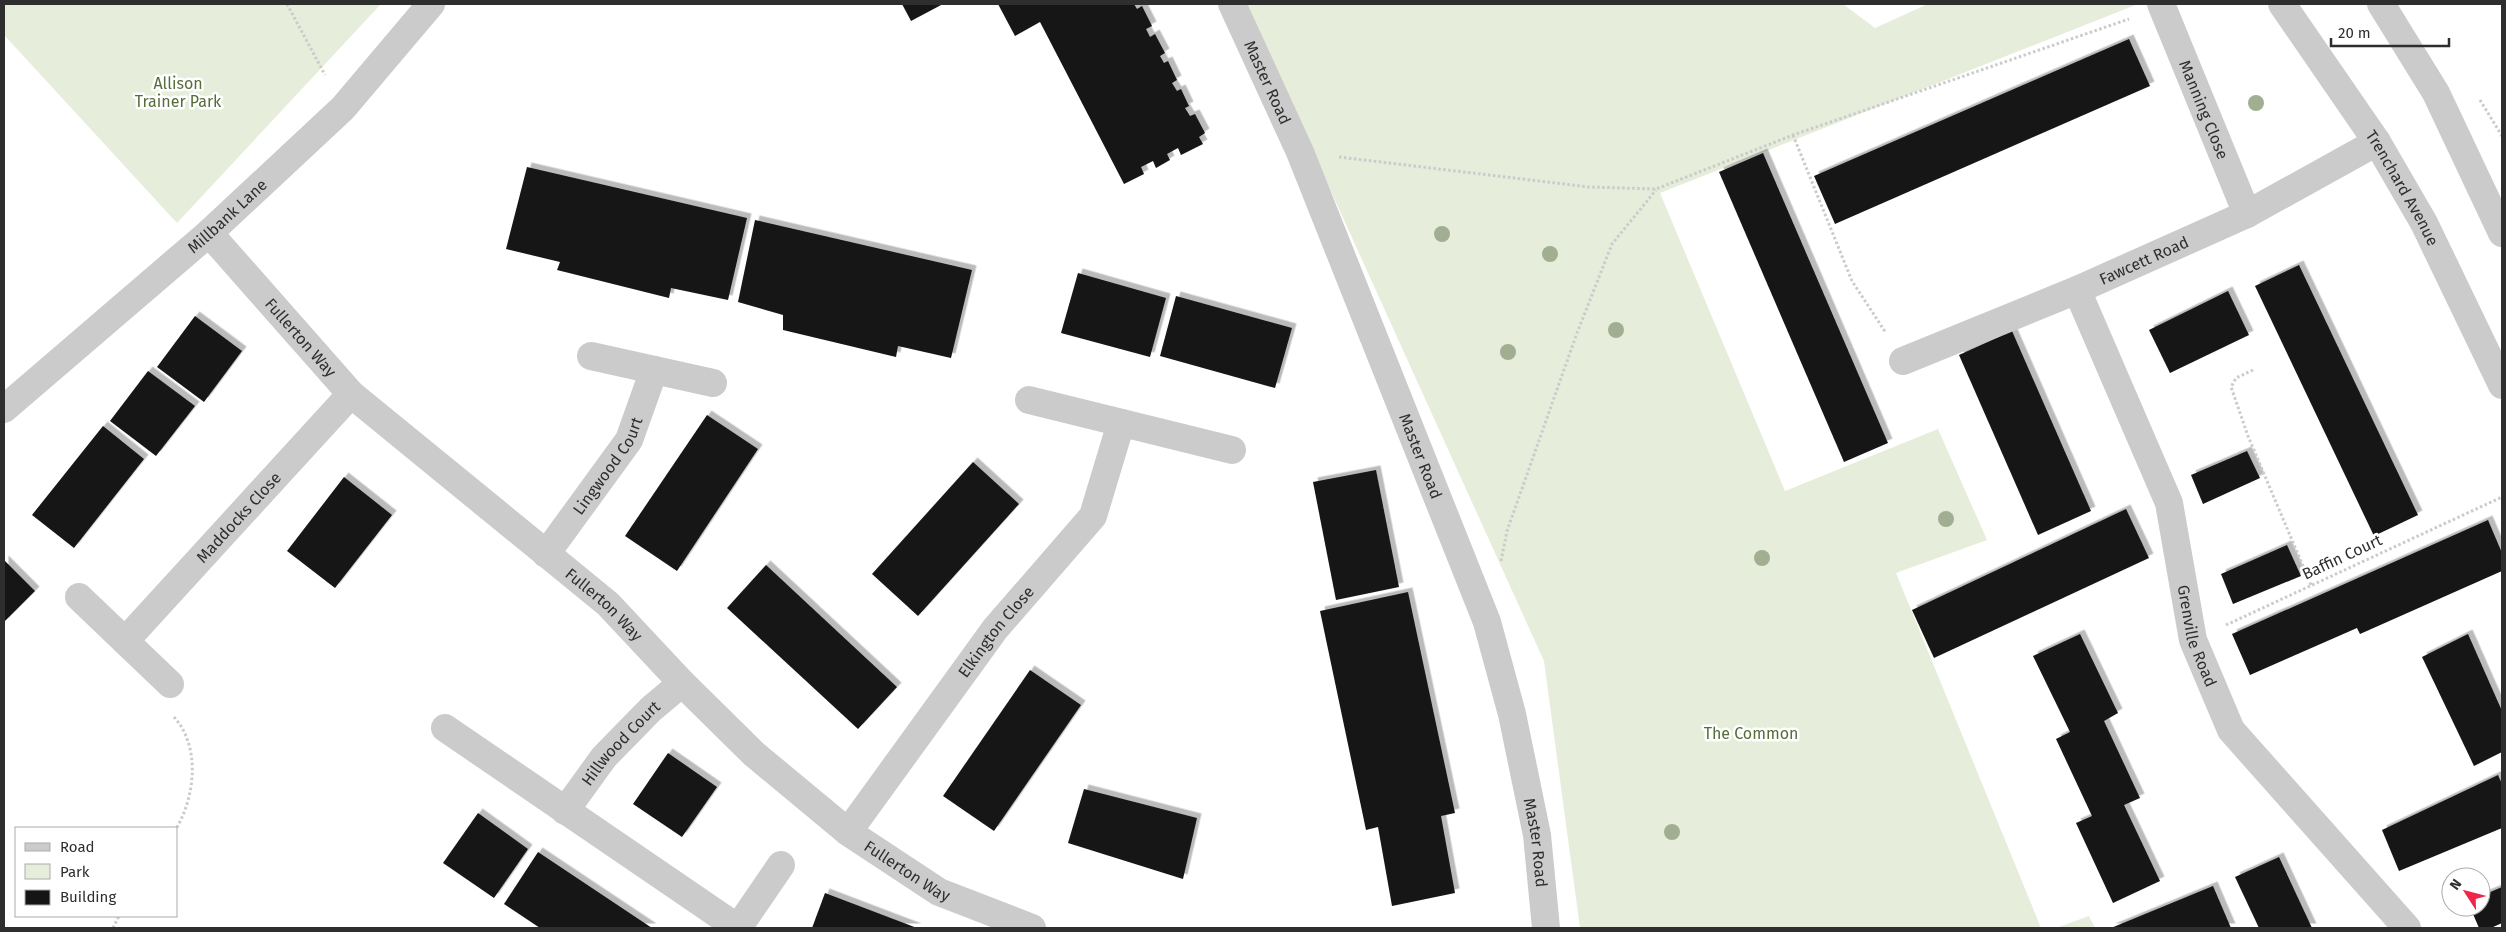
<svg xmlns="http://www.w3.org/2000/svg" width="2506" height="932" viewBox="0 0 2506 932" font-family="'Fira Sans',sans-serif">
	<defs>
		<filter id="shadow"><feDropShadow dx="4.5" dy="-4.5" stdDeviation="0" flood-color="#0004"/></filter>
	</defs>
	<rect width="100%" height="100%" fill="#fff"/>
	<g fill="#e6eddb">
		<polygon points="4,4 381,4 177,223 5,36"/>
		<polygon points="1246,4 1843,4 1875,28 1928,4 2138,4 1660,193 1785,491 1938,429 1987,540 1896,573 2041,928 1580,928 1544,661"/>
		<polygon points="2089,916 2095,928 2056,928"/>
	</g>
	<g fill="#151515" filter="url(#shadow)">
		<polygon points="902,4 943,4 911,21"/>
		<polygon points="998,4 1134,4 1137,9 1142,6 1152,26 1146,29 1150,37 1155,34 1165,53 1160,56 1164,63 1168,61 1177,80 1172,83 1177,91 1181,89 1189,106 1185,108 1190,116 1195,114 1205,133 1199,137 1203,144 1181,155 1178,148 1167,154 1170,160 1156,168 1153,161 1141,167 1144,174 1124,184 1040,22 1015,36"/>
		<polygon points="2129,39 2150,86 1835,224 1814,176"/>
		<polygon points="1763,153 1888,443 1844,462 1719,172"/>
		<polygon points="527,167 747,218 728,300 671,288 669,298 557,270 560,262 506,249"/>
		<polygon points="755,220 972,270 951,358 898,346 896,357 783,330 783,315 738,302"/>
		<polygon points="2299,265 2418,515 2374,536 2255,286"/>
		<polygon points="1078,273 1166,298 1150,357 1061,333"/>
		<polygon points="2228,291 2249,335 2170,373 2149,330"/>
		<polygon points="1176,296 1292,328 1275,388 1160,356"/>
		<polygon points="195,316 242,351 204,402 157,367"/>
		<polygon points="2012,331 2091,511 2038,535 1959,355"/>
		<polygon points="148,371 195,406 156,456 110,421"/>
		<polygon points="707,415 758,449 677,571 625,536"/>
		<polygon points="103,426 144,459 74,548 32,515"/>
		<polygon points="2247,451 2260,478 2203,504 2191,475"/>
		<polygon points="973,462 1019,504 918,616 872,574"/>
		<polygon points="1376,470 1399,587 1336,600 1313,482"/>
		<polygon points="344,477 392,515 335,588 287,551"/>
		<polygon points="2126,509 2149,558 1934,658 1912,610"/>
		<polygon points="2488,520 2502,553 2502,571 2360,634 2357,628 2250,675 2232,634"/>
		<polygon points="2287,545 2301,576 2233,604 2221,574"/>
		<polygon points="4,560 35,591 4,622"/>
		<polygon points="766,565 897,687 858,729 727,608"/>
		<polygon points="1408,592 1455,813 1441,816 1455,893 1392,906 1378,827 1366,830 1320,611"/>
		<polygon points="2080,634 2118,713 2104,721 2140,798 2124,805 2160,881 2113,903 2076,823 2092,816 2056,739 2070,732 2033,656"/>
		<polygon points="2468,634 2502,711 2502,752 2474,766 2422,657"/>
		<polygon points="1030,670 1081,705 994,831 943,796"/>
		<polygon points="668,753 717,787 682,837 633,804"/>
		<polygon points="2498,775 2502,784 2502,828 2399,871 2382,830"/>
		<polygon points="1084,789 1197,818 1183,879 1068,843"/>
		<polygon points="478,813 528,849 494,898 443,863"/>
		<polygon points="538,852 652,928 540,928 504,904"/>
		<polygon points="2279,857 2312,928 2259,928 2235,877"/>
		<polygon points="2213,886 2231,928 2111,928"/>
		<polygon points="2502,887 2502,923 2491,928 2479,928 2470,907 2481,907 2481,896"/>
		<polygon points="825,893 917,928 812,928"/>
	</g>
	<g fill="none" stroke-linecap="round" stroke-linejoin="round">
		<g stroke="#cbcbcb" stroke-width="3" stroke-dasharray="2.5 2.5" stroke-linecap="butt">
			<polyline points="287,4 325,75"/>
			<polyline points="2480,100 2502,136"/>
			<polyline points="1793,135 1852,281 1886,333"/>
			<polyline points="1339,157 1589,187 1656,189 1793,135 2129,19"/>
			<polyline points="2253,370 2236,378 2231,387 2248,436 2311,585"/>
			<polyline points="1501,561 1507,531 1577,333 1612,244 1656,190"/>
			<polyline points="2226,625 2502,497"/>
			<path d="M 174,717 C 201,747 195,797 176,829"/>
			<polyline points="113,928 119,916"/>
		</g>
		<g stroke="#cbcbcb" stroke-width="28">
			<path id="s1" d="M 1232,4 L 1300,152 L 1487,622 L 1512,714 L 1537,835 L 1546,928"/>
			<path id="s2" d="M 2161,4 L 2247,214"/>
			<path id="s3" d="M 2282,4 L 2377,142 L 2424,223 L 2502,385"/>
			<polyline points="2381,4 2436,93 2502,233"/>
			<path id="s4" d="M 209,233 L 351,394 L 608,604 L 682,683 L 754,754 L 848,832 L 939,892 L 1032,928"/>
			<path id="s5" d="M 2077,290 L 2169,503 L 2193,640 L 2231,730 L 2407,928"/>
			<polyline points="591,356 713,383"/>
			<path id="s6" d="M 1903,361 L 2077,290 L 2247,214 L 2377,142"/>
			<polyline points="1029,400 1232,450"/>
			<path id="s7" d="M 4,409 L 209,233 L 343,108 L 431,4"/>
			<path id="s8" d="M 546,554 L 629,440 L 654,370"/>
			<polyline points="79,597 170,684"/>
			<path id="s9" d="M 125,641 L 351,394"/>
			<polyline points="445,728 738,928"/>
			<path id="s10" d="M 565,811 L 604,757 L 651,709 L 682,683"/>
			<path id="s11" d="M 848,832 L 995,629 L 1093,516 L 1121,423"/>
			<polyline points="738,928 781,865"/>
		</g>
	</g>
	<g fill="#a2ae92">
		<circle cx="2256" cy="103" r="8"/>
		<circle cx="1442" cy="234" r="8"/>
		<circle cx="1550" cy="254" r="8"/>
		<circle cx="1616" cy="330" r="8"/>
		<circle cx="1508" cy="352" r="8"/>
		<circle cx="1946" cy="519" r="8"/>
		<circle cx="1762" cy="558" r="8"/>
		<circle cx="1672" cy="832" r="8"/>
	</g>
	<g text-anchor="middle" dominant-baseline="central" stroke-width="5" stroke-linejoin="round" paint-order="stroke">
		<g font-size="16" fill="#2e2e2e" stroke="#fff">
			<text stroke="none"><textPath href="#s1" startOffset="86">Master Road</textPath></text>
			<text stroke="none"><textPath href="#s2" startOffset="114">Manning Close</textPath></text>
			<text stroke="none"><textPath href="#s3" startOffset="220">Trenchard Avenue</textPath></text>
			<text stroke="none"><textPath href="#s7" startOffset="295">Millbank Lane</textPath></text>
			<text stroke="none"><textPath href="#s6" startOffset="261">Fawcett Road</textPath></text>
			<text stroke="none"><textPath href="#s4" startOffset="139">Fullerton Way</textPath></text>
			<text stroke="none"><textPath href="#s1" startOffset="490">Master Road</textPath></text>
			<text stroke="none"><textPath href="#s8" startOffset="108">Lingwood Court</textPath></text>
			<text stroke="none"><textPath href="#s9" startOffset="168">Maddocks Close</textPath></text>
			<text transform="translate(2342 557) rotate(-25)">Baffin Court</text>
			<text stroke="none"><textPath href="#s4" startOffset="544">Fullerton Way</textPath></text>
			<text stroke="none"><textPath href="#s11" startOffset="249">Elkington Close</textPath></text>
			<text stroke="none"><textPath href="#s5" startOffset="368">Grenville Road</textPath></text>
			<text stroke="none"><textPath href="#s10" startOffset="88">Hillwood Court</textPath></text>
			<text stroke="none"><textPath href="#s1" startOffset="895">Master Road</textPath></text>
			<text stroke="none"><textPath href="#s4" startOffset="949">Fullerton Way</textPath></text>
		</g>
		<g font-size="16" fill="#566c39" stroke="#fff">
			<text x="178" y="83">Allison<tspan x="178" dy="18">Trainer Park</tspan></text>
			<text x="1751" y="733">The Common</text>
		</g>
	</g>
	<rect width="2506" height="932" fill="none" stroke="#2e2e2e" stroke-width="10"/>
	<rect x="15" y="827" width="162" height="90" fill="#ffffff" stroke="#ababab"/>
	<rect x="25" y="843" width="25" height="8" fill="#cbcbcb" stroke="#ababab"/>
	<text x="60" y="852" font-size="15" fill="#2e2e2e">Road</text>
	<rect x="25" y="864" width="25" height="15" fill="#e6eddb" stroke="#ababab"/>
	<text x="60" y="877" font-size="15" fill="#2e2e2e">Park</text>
	<rect x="25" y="890" width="25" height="15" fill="#151515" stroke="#ababab"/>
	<text x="60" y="902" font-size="15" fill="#2e2e2e">Building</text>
	<g transform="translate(2466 892) rotate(306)"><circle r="24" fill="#ffffff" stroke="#ababab"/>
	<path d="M0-4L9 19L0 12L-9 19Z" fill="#ee274a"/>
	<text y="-8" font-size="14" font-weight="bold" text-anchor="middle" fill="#2e2e2e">N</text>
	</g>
	<path d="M2331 38v8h118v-8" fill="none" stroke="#2e2e2e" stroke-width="2.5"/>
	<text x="2338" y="38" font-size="15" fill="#2e2e2e" stroke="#ffffff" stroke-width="4" paint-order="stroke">20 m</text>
</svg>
